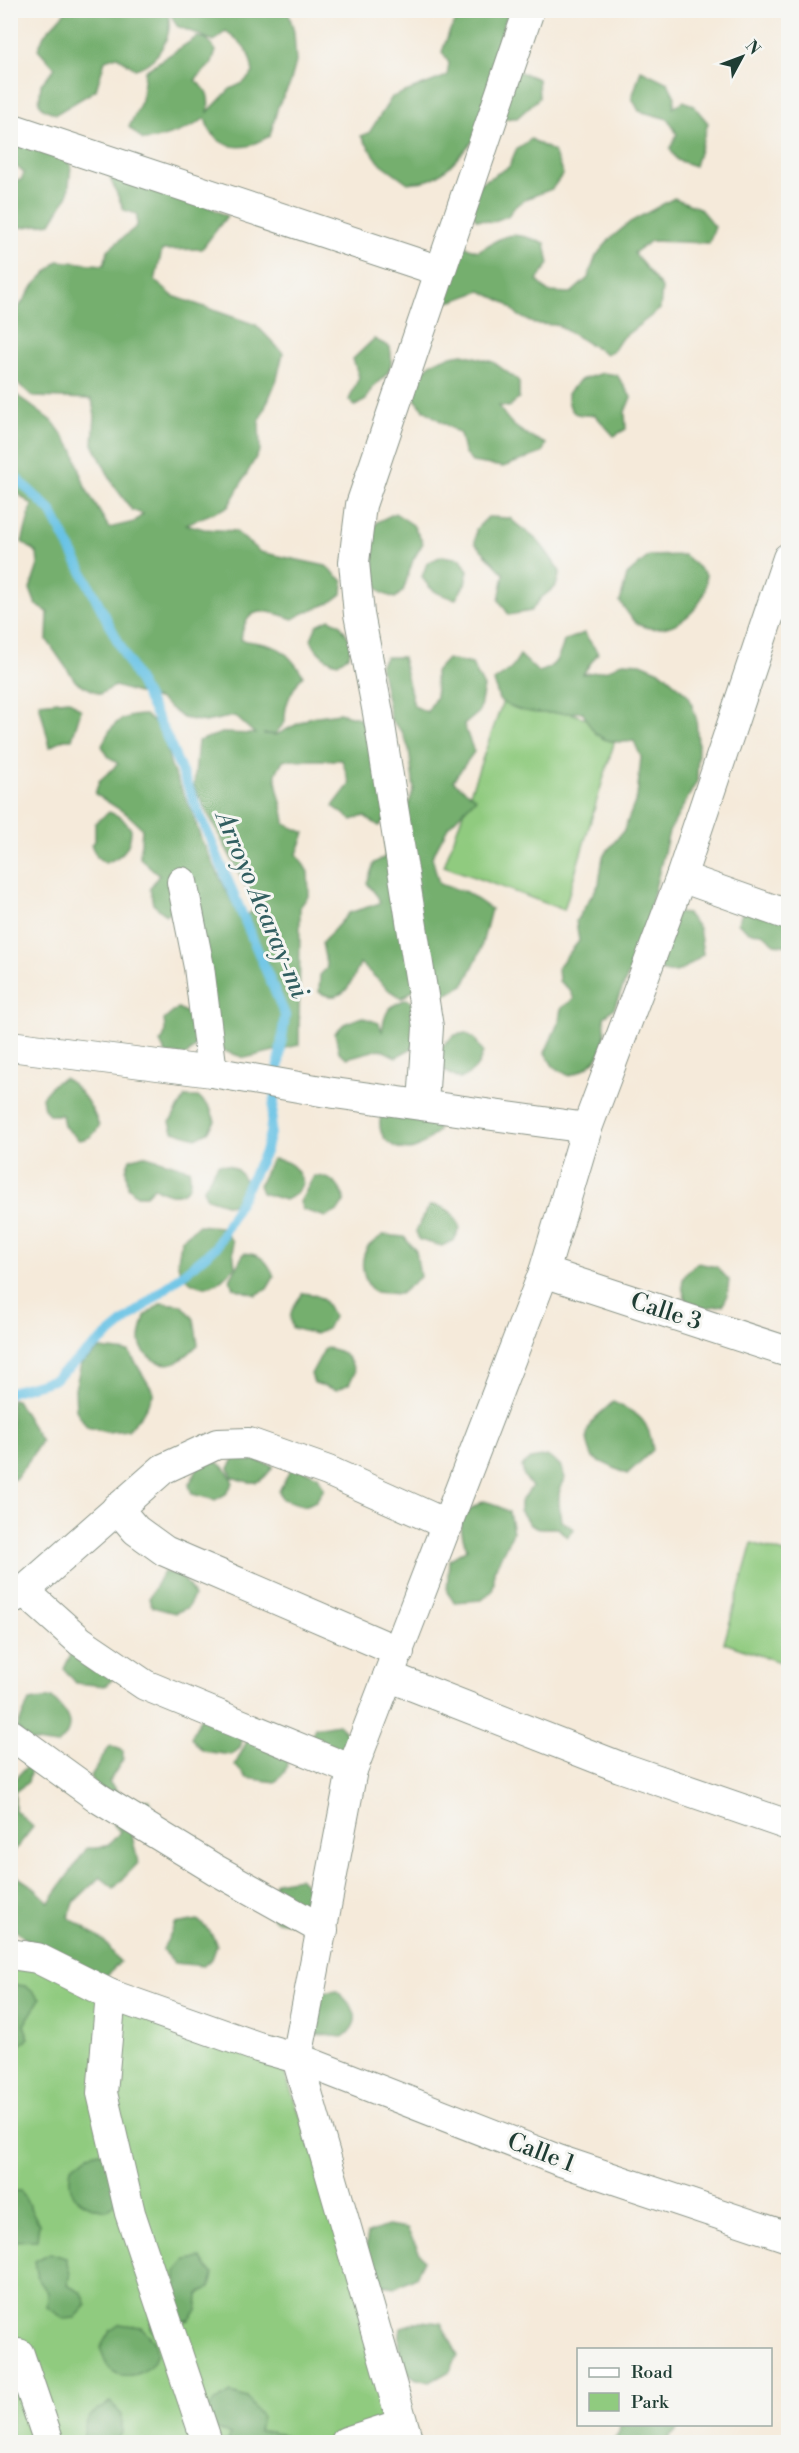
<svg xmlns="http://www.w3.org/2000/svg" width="799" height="2453" viewBox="0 0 799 2453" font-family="'Libre Bodoni',serif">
	<rect width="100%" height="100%" fill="#f6f6f2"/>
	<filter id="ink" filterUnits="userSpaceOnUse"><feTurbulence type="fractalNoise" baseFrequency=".0167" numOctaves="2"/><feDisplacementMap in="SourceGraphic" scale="12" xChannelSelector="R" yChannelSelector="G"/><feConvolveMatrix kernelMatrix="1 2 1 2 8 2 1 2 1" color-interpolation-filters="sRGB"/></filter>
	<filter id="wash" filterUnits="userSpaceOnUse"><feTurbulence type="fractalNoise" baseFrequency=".008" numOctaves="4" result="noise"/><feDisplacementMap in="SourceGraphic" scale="24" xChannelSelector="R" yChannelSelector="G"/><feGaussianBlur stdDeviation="1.35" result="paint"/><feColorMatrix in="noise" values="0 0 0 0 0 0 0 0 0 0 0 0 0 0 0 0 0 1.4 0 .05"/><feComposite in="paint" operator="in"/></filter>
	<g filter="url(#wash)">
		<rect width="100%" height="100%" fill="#f5eada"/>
		<g fill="#90cb7f" stroke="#58845a" stroke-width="1.5">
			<polygon points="507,690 618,730 564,910 444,866"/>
			<polygon points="752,1543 788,1554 788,1665 724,1643"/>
			<polygon points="11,1939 281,2063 420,2442 11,2442"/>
		</g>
		<g fill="#74af6e" stroke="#4a7651" stroke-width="1.5">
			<path d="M 67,10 L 167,11 C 175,33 159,63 135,69 L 117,56 L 105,60 L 96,90 L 56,114 L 44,109 L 39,103 L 41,84 L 55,68 L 38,49 L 44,35 Z"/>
			<path d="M 470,10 L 509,11 L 499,39 L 501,56 L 520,72 L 538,79 L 539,98 L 517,118 C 479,115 463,165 431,179 C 424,182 415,182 408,183 L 379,162 L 361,136 L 369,133 L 392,97 L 447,76 L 449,63 L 442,52 L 450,30 L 463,12 Z"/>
			<path d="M 169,11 L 288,11 L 294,32 L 296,62 L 290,84 L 278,106 L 270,136 C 263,139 255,144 248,146 C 225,150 210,138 205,118 C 192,129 160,140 143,140 L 129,127 L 142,100 L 145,71 L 197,37 L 207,39 L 216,51 L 212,63 L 195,80 C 208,90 210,96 208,112 L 230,89 L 243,83 L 253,73 C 250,50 244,44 226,31 L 214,41 L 177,26 Z"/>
			<polygon points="641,70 668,83 675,97 673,108 684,101 693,105 708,123 695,166 677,160 670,149 677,134 668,119 639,111 632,98"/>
			<polygon points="11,123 55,146 71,166 68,195 51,223 11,229 10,181 21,180 24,173 11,162"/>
			<polygon points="531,139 554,152 563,174 552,189 528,198 514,207 508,216 492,222 476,219 470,208 479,184 509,167 516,150"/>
			<path d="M 124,163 L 227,216 L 202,249 L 162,250 L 155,281 L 173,296 L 256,325 L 283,353 L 277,379 L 259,422 L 260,450 L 228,507 L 186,524 L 204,529 L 235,531 L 260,552 L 326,566 L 343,581 L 342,594 C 325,609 311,607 293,619 C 266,610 245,603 241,640 C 276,646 282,644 303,675 C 292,690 284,703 285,722 L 275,734 L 263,734 L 276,735 L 311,717 L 339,713 L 359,718 L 392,758 L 393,812 L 379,826 L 364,816 L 352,820 L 333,806 L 350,784 L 342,760 L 283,760 C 281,764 277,770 276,774 C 274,784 285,810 285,824 L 305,833 L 297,854 L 308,872 L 309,895 L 300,907 L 299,1045 L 245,1058 L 221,1050 L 180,919 L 171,911 L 166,915 L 153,904 L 150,888 L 159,875 L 140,858 L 142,828 L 127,814 L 95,794 L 99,781 L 118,764 L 108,756 L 102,746 C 111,723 121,715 145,715 L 163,730 L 171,767 L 192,812 L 201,839 L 241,920 L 260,905 L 245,884 L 194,787 L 198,741 L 222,733 L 255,734 L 235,716 L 205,722 L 183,718 L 160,700 L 115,686 L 100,694 L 76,682 L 47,640 L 48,612 L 36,605 L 30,589 L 38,565 L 37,553 L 22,542 L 32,505 L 11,488 L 10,390 L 54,423 L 74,451 L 85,487 L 109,528 L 134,522 L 143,514 L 132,510 L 113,484 L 93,444 L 95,416 L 92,399 L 34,397 L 11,378 L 11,319 L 34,285 L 58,261 L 104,265 L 108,250 L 137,226 L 137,214 L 124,210 L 110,178 Z"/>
			<path d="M 674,198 L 699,208 L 715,227 L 709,243 L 651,241 L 634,253 L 662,288 L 660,309 L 621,339 L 614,350 L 606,354 L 557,325 L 535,324 L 519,316 L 506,303 L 481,291 C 466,295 456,303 441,302 L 461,245 L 478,251 C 511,232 509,231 545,243 L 549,264 L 537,280 L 548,292 L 571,293 L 588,278 L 596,256 L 611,238 L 630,222 Z"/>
			<path d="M 374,339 L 390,347 C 397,383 375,373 366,400 L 355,406 L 349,400 L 359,377 L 353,359 Z"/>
			<path d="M 463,354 L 493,362 L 519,381 L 519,398 L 509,407 L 499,406 C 512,429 523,433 546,444 L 542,453 L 503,467 L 472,462 L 464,452 L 460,434 L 424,410 L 411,394 C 422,365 433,358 463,354 Z"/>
			<path d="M 603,373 L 617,375 L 631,397 L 625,412 L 626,429 L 614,436 L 595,415 C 575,416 568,415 568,393 L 580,380 Z"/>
			<path d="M 395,513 L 413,525 L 423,543 L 413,560 L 403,591 L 395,598 C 391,596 384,595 381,592 C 369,583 376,551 371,535 L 377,522 Z"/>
			<path d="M 488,517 L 510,518 C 518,527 528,532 537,540 C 546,550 553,561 560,572 L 556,586 L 541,598 L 531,611 L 509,615 L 499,600 L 504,574 L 475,543 L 476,529 Z"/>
			<path d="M 684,555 L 706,574 C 706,580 706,588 704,593 C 694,619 664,637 638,624 C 631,620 625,608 620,602 L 627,575 L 649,556 Z"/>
			<path d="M 442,556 L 461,559 L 468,571 L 465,584 L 456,599 C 440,595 431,592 422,577 L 427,563 Z"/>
			<path d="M 329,619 L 340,624 L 352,643 L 349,655 L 338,663 C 325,660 315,651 311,639 L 317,625 Z"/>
			<path d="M 584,633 L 598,653 L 583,674 L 608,670 L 623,662 L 641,663 L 662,672 L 689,696 L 696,718 L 698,744 L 697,781 L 669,832 L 651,904 L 650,924 L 667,912 L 687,914 L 699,928 L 703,954 C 673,980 669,976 636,956 L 614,1008 L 604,1017 C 608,1049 600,1064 569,1076 L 553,1066 L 545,1053 L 559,1021 L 561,1008 L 574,999 L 570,990 L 559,981 L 558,967 L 579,941 L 576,921 L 599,884 L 603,856 L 624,830 L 637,797 L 641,757 L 634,741 C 606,745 593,738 583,712 C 553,713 525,718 499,700 L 494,681 L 511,669 L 520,655 L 538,672 C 555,669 560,656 564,641 Z"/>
			<path d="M 386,657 L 402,657 L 414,706 L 427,712 L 436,697 L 435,672 L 447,659 L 472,664 L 484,687 L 479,712 L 464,725 L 474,752 L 453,781 L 476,798 L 448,827 L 432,857 L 439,884 L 466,892 L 491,909 L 480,952 L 464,985 L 442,997 L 419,986 L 402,998 L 390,991 L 360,963 C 353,982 343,1006 319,992 L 320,975 L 327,968 L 322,943 L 349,913 L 380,903 L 378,897 L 367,883 L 374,863 L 385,857 L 386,836 L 405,814 L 414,789 L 409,749 L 402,732 L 391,720 L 380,665 Z"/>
			<polygon points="69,700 81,710 72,739 64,739 50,747 39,703"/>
			<path d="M 109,812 L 121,817 L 131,829 C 131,847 123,857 105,863 L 97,857 L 91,845 L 95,841 L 95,823 Z"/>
			<polygon points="743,910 788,914 788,946 775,944 762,933 749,932 738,923"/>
			<path d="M 407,999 L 421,1009 L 421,1043 L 396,1057 L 380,1049 L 347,1058 L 339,1052 L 335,1033 L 344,1024 L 362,1017 L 379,1023 L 382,1031 C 385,1011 388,1006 407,999 Z"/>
			<path d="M 178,1008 L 189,1014 L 200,1025 L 194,1048 L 187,1055 L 166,1054 L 160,1042 C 167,1036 165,1028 164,1020 Z"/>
			<path d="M 466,1033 L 475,1039 L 483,1052 C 479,1067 473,1073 460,1079 C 441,1071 439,1068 441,1047 L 455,1035 Z"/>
			<path d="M 64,1078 C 81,1088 93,1108 99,1126 C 94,1135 90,1139 79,1140 L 64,1126 L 62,1115 L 50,1115 L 44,1109 L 42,1097 L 54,1083 Z"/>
			<polygon points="185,1097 198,1097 210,1108 215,1121 208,1132 196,1138 173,1131 170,1122"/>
			<path d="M 384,1102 L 434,1105 L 438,1131 C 432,1136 426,1142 420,1146 C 404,1156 381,1144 380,1126 C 379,1119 383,1109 384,1102 Z"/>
			<path d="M 143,1155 L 189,1169 C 196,1196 173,1200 154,1187 L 146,1195 L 137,1195 L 128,1187 L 126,1169 L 130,1159 Z"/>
			<path d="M 272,1159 C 290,1160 297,1167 303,1183 L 296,1194 L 285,1200 L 262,1193 L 259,1185 Z"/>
			<path d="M 218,1164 C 235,1164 242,1172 248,1188 L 241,1200 L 229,1205 L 207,1198 L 203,1190 Z"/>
			<path d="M 314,1176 C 331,1176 339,1184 345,1200 L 338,1211 L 326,1217 L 303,1210 L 300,1202 Z"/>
			<path d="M 430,1205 C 447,1206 455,1213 460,1229 L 454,1240 L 442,1246 L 419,1240 L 416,1231 Z"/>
			<path d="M 199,1225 L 220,1227 L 232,1241 L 235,1267 C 229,1272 223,1279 217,1283 C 201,1292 178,1280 178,1262 C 178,1255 181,1246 182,1239 Z"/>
			<path d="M 383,1235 L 404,1237 L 416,1251 L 420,1277 L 400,1294 L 374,1292 C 363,1281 358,1261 368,1247 C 371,1243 379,1238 383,1235 Z"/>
			<path d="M 244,1253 C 261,1254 268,1261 274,1277 L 267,1289 L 256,1295 L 233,1288 L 230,1279 Z"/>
			<path d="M 697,1263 L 717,1267 L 729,1280 L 727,1297 L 723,1305 L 703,1308 L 687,1303 C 679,1283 680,1277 697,1263 Z"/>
			<path d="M 303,1293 C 321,1294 327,1301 333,1317 L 327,1329 L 315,1334 L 292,1328 C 287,1313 294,1305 303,1293 Z"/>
			<path d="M 161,1303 L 182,1305 L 194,1319 L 198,1345 C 192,1350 187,1356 180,1360 C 165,1370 141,1358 140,1340 C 140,1333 143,1323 145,1316 Z"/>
			<path d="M 325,1348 C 342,1349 349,1356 355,1372 L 349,1384 L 337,1390 L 314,1383 L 311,1374 Z"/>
			<polygon points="100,1349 129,1352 154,1393 142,1414 128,1430 107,1432 87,1427 76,1410 75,1389 81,1364"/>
			<polygon points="11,1399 16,1400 41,1441 28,1462 15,1479 11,1479"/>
			<path d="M 613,1402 C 640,1415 649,1419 653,1450 L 627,1474 L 593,1458 C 579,1427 591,1422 613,1402 Z"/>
			<path d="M 237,1454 L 273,1466 C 261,1486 253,1485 232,1477 L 229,1468 Z"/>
			<path d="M 547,1456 L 560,1465 L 565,1478 C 556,1490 559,1506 561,1520 L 574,1529 L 567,1537 L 558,1528 L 540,1528 L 530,1525 L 520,1510 L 520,1502 L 532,1487 L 524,1476 L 522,1466 L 531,1459 Z"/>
			<path d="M 202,1459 C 220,1460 227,1467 233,1483 L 226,1494 L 215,1500 L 192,1494 L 189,1485 Z"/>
			<polygon points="293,1465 318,1476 324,1489 316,1501 305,1506 282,1499 279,1491"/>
			<path d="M 484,1501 L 494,1504 L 509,1512 L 513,1532 L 494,1571 L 494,1583 L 492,1591 L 482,1600 L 454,1602 L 447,1592 L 449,1560 L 467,1549 C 457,1524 458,1514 484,1501 Z"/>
			<path d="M 163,1572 C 181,1573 187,1580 194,1596 L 187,1608 L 175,1613 L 152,1607 L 149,1598 Z"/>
			<polygon points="76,1643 113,1679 105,1686 76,1683 64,1669"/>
			<path d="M 52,1698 C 68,1713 78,1728 57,1745 L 29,1741 L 17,1728 L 29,1701 Z"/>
			<polygon points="203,1712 244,1734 240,1748 231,1755 203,1751 191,1738"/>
			<polygon points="338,1724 350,1736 356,1750 303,1754 315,1728"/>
			<path d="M 248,1739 L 282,1746 C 289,1763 290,1770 275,1782 L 247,1778 L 235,1765 Z"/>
			<path d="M 110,1745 L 123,1751 L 123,1759 L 109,1782 C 122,1798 128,1801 149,1800 L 156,1814 L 131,1831 L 138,1863 L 114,1888 L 100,1877 L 75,1901 L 68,1917 L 105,1942 L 120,1962 L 106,1977 L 29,1942 L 11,1926 L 10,1863 L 12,1873 L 32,1886 L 49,1902 L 87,1848 C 104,1850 112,1844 121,1830 L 118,1830 L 104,1812 L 91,1776 Z"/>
			<polygon points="27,1766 31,1770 28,1782 15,1792 15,1810 33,1827 11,1855 11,1783"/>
			<polygon points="299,1878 311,1890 317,1904 304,1924 275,1921 264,1908 276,1882"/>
			<polygon points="198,1920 210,1932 217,1945 212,1959 203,1966 175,1963 163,1950 175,1924"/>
			<polygon points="10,1984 26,1986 40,1999 24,2025 29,2038 16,2049 11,2045"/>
			<path d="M 337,1991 C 354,2006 365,2020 343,2037 L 315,2034 L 315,1994 Z"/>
			<path d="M 99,2152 L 115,2157 L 120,2197 L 107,2210 C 80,2206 65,2197 71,2167 L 89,2155 Z"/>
			<polygon points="10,2191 21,2191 39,2224 37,2240 11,2241"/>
			<path d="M 387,2226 L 407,2229 L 424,2260 L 416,2277 L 396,2287 C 392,2286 385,2286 381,2284 C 364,2274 365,2248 368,2233 Z"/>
			<polygon points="50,2253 66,2258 70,2274 67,2285 82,2293 87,2305 75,2318 65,2319 47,2307 48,2293 38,2279 35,2261"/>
			<polygon points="201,2258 213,2274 210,2287 198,2295 197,2311 189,2320 179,2322 159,2337 151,2330 151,2317 178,2283 176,2272 186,2260"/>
			<path d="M 421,2321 L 441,2323 L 458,2355 L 450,2371 L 430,2382 C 426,2381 419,2380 415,2378 C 398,2369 398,2343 401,2327 Z"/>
			<path d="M 120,2324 L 141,2327 C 145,2331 151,2336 154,2341 C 166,2367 129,2386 110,2369 C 106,2365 103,2354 100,2348 L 110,2331 Z"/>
			<polygon points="231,2393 247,2398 262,2417 259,2431 271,2431 288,2437 290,2442 228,2442 230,2435 215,2428 206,2417 212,2404"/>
			<path d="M 110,2402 L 122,2415 L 122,2433 L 114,2442 L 76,2442 L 84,2437 C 82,2418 96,2411 110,2402 Z"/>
			<polygon points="620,2425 620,2424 682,2425 665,2442 612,2442 619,2432"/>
		</g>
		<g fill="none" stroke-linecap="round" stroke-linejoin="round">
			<polyline stroke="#67c2e5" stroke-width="10" points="10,472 51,511 166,735 285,1015 270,1133 265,1152 216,1247 53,1380 10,1392"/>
		</g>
	</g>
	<g filter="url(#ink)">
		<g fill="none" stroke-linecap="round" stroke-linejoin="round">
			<defs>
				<g id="minor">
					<polyline points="10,128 440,271"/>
					<polyline points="681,877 788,915"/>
					<polyline points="182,882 199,967 212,1072"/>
					<polyline points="10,1046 212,1072 327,1092 587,1128"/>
					<polyline points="423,1104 428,1027 378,713 359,614 354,562 361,505 529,10"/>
					<polyline points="544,1272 788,1352"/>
					<polyline points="117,1508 136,1530 165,1551 399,1652"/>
					<polyline points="24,1591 80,1641 145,1685 352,1770"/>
					<polyline points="10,1600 24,1591 163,1469 217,1444 249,1443 328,1471 448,1525"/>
					<polyline points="388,1676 620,1767 788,1825"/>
					<polyline points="10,1734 100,1799 216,1870 323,1930"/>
					<polyline points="10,1954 37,1958 111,1995 258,2047 297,2058 558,2160 788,2237"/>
					<polyline points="111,1995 102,2093 130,2213 207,2442"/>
					<polyline points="19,2354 49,2442"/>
					<polyline points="346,2442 402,2424"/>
					<polyline points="408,2442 297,2058 352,1770 544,1272 587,1128 681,877 788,558"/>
				</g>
			</defs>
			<use href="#minor" stroke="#8a9487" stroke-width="32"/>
			<use href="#minor" stroke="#fff" stroke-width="30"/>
		</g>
	</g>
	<g text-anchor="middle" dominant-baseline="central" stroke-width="6" stroke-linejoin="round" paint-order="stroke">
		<g font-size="24" fill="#1f3d34" stroke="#f6f6f2">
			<text transform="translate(666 1312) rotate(18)">Calle 3</text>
			<text transform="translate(541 2153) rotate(21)">Calle 1</text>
		</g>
		<g font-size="26" font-style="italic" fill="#315e60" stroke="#f6f6f2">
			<text transform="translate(262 905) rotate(67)">Arroyo Acaray-mi</text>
		</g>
	</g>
	<rect width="799" height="2453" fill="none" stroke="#f6f6f2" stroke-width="36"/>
	<rect x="577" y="2348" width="195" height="78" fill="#f6f6f2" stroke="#a0aca6" stroke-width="1.5"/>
	<rect x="589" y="2368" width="30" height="9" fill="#ffffff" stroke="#a0aca6" stroke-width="1.5"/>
	<text x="631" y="2378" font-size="18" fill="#1f3d34">Road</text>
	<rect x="589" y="2393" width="30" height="18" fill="#90cb7f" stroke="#a0aca6" stroke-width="1.5"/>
	<text x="631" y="2408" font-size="18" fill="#1f3d34">Park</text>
	<g transform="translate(742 57) rotate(49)" stroke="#f6f6f2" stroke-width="4.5" paint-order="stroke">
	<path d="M0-4.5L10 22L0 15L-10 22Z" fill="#1f3d34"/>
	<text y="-9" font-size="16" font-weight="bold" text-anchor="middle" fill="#1f3d34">N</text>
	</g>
</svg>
